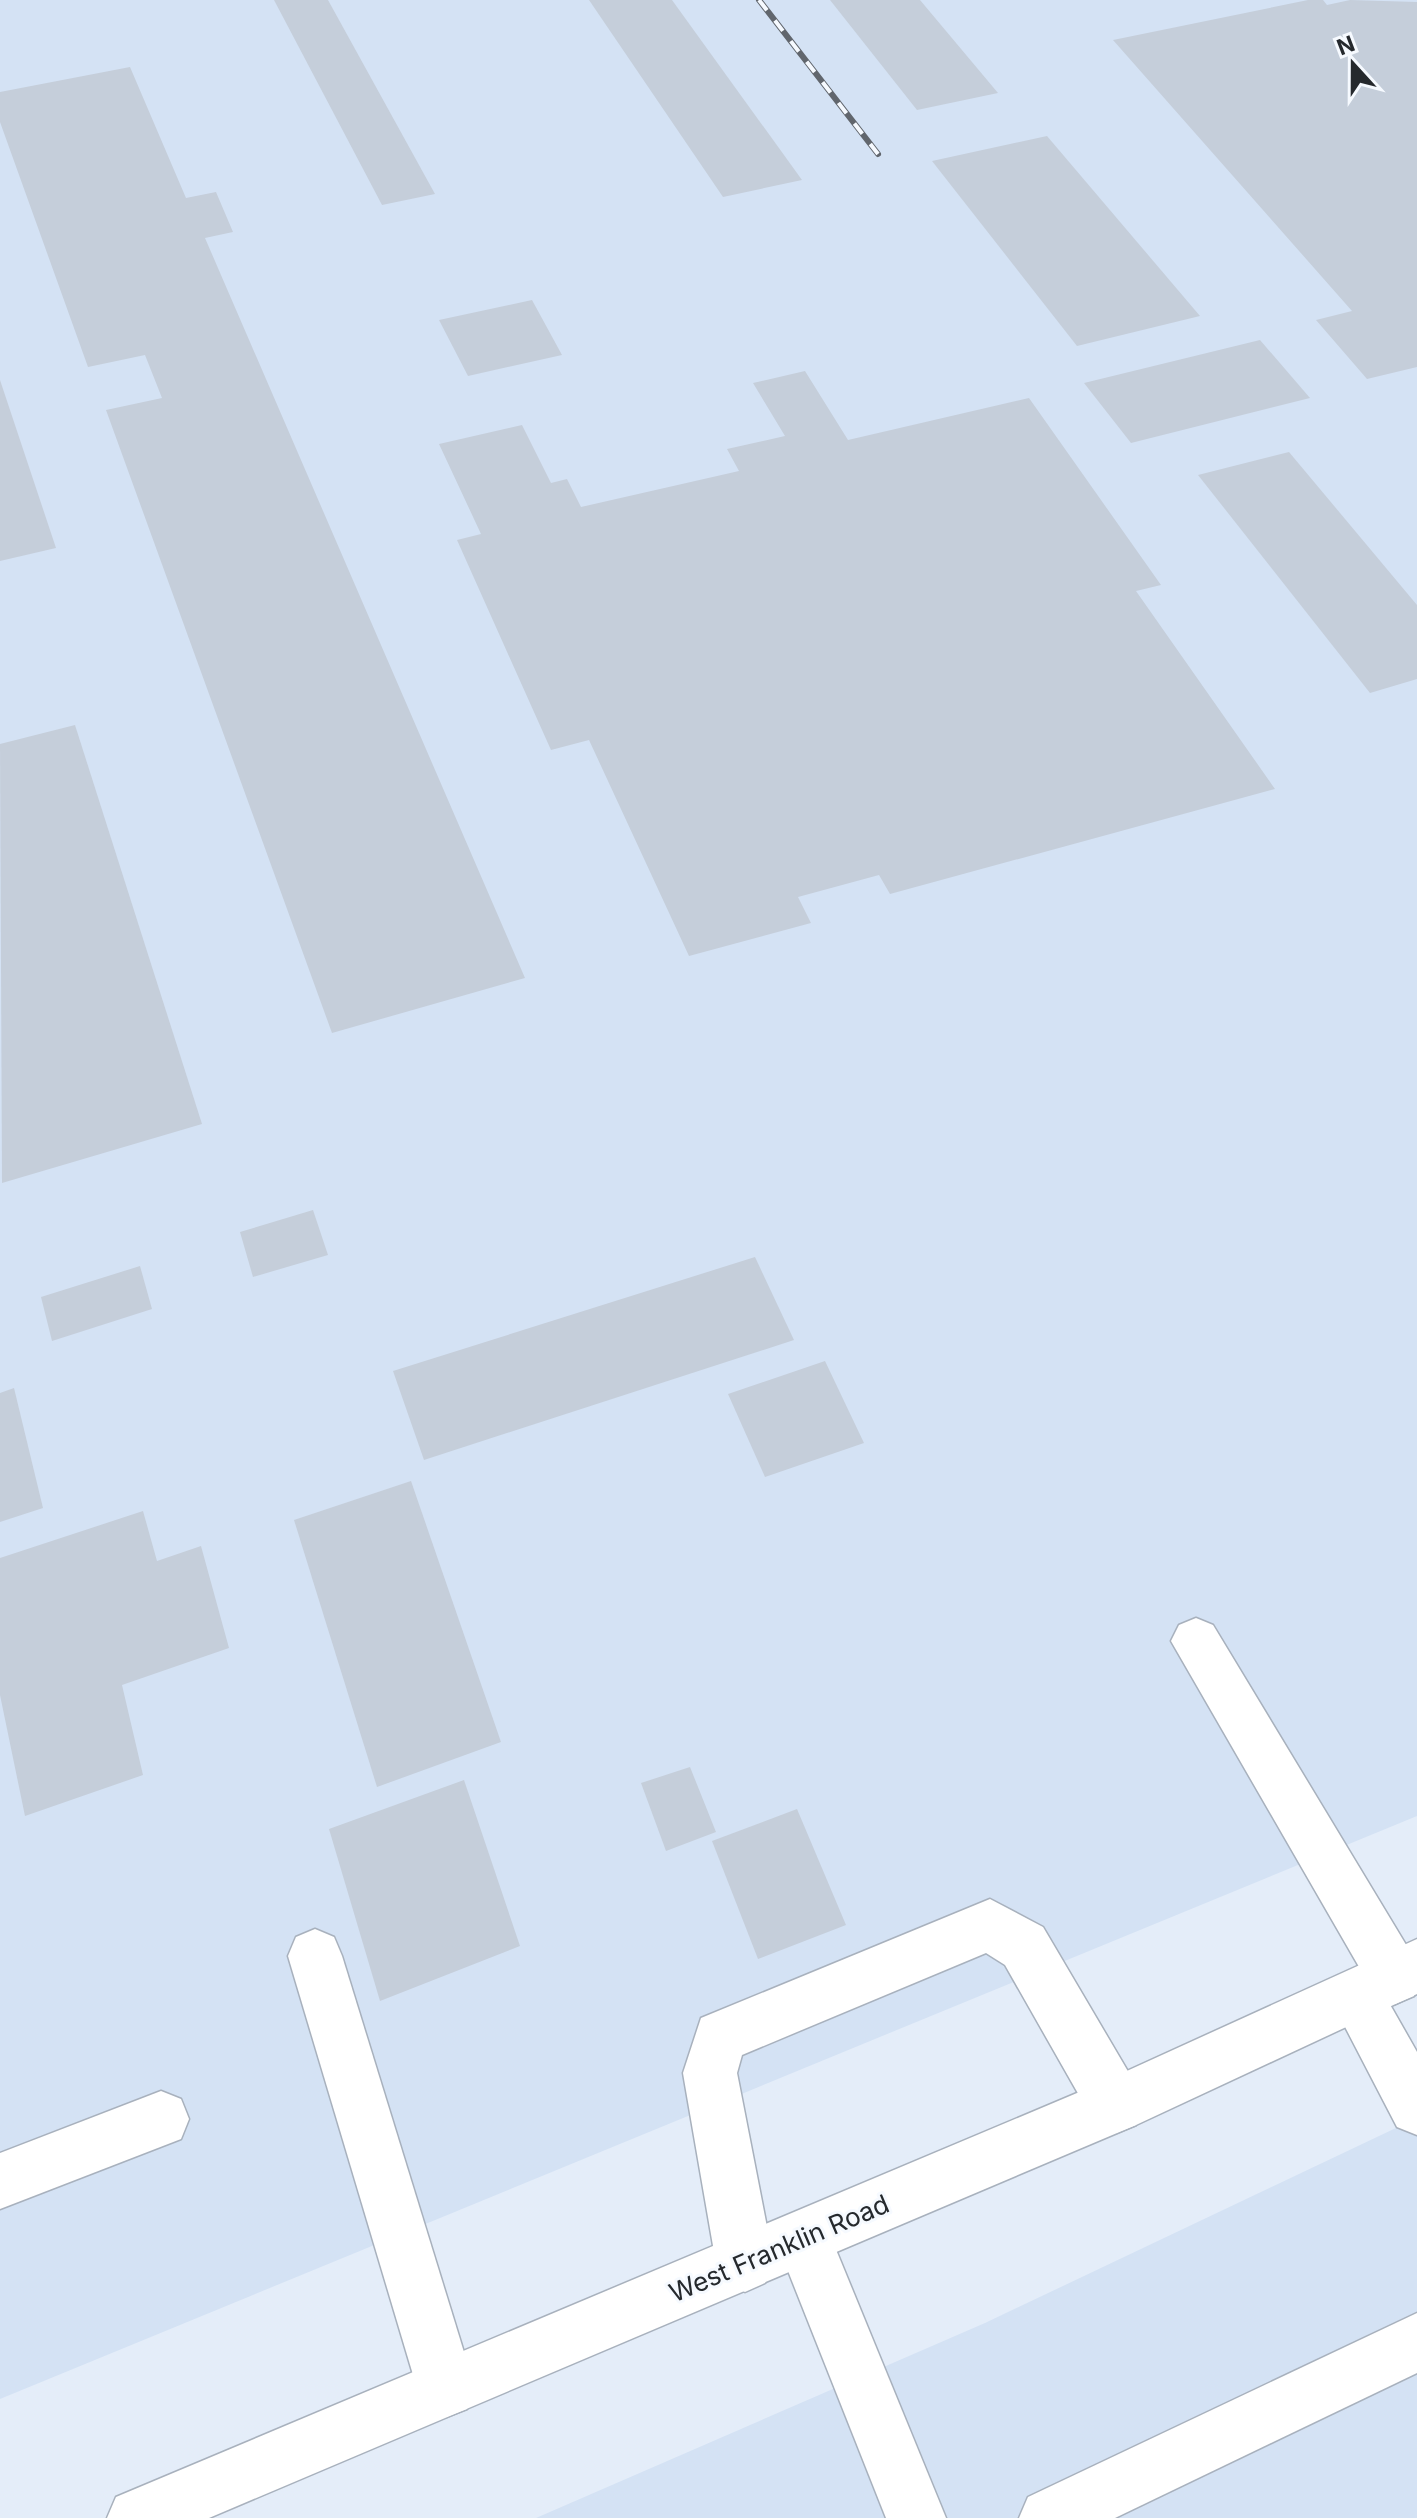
<svg xmlns="http://www.w3.org/2000/svg" width="1417" height="2518" viewBox="0 0 1417 2518" font-family="Inter,sans-serif">
	<rect width="100%" height="100%" fill="#e4edf9"/>
	<g fill="#d4e2f4">
		<polygon points="0,0 1417,0 1417,1816 0,2399"/>
		<polygon points="1417,2118 1417,2518 536,2518 985,2323"/>
	</g>
	<g fill="#c5ceda">
		<polygon points="274,0 328,0 435,194 382,205"/>
		<polygon points="589,0 672,0 802,180 723,197"/>
		<polygon points="830,0 920,0 998,93 917,110"/>
		<polygon points="1308,0 1323,0 1327,5 1350,0 1417,2 1417,367 1367,379 1316,320 1352,311 1113,40"/>
		<polygon points="130,67 186,198 216,192 233,232 205,238 525,978 332,1033 106,410 162,398 145,355 88,367 0,122 0,92"/>
		<polygon points="1047,136 1200,316 1077,346 932,161"/>
		<polygon points="532,300 562,355 468,376 439,320"/>
		<polygon points="1260,340 1310,398 1131,443 1084,383"/>
		<polygon points="805,371 848,440 1029,398 1161,585 1136,591 1275,789 890,894 879,875 798,897 811,923 689,956 589,740 551,750 457,540 481,534 439,444 522,425 551,483 567,479 581,507 739,471 727,449 785,436 753,383"/>
		<polygon points="0,380 56,548 0,561"/>
		<polygon points="1289,452 1417,605 1417,679 1370,693 1198,475"/>
		<polygon points="75,725 202,1124 2,1183 0,744"/>
		<polygon points="313,1210 328,1255 253,1277 240,1232"/>
		<polygon points="755,1257 794,1340 424,1460 393,1371"/>
		<polygon points="140,1266 152,1309 52,1341 41,1297"/>
		<polygon points="825,1361 864,1443 765,1477 728,1394"/>
		<polygon points="14,1388 43,1508 0,1522 0,1393"/>
		<polygon points="411,1481 501,1742 377,1787 294,1520"/>
		<polygon points="143,1511 157,1561 201,1546 229,1648 122,1685 143,1775 25,1816 0,1695 0,1558"/>
		<polygon points="690,1767 716,1832 666,1851 641,1783"/>
		<polygon points="464,1780 520,1946 380,2001 329,1829"/>
		<polygon points="797,1809 846,1925 758,1959 712,1841"/>
	</g>
	<g fill="none" stroke-linecap="round" stroke-linejoin="round">
		<defs>
			<g id="minor">
				<polygon points="1196,1618 1213,1625 1414,1958 1417,1966 1414,1996 1395,2004 1388,2001 1417,2052 1417,2135 1397,2127 1329,1996 1337,1977 1356,1969 1362,1972 1171,1641 1179,1625"/>
				<polygon points="990,1899 1043,1927 1136,2085 1144,2105 1136,2125 1116,2133 1096,2125 1005,1965 986,1953 742,2055 737,2073 774,2263 765,2283 745,2292 725,2283 716,2263 683,2073 701,2018"/>
				<polygon points="315,1929 334,1937 342,1956 475,2388 467,2409 446,2417 425,2409 417,2388 288,1956 296,1937"/>
				<polygon points="161,2091 181,2099 189,2119 181,2139 0,2209 0,2153"/>
				<polygon points="803,2210 823,2218 946,2518 886,2518 775,2238 783,2218"/>
				<polygon points="1417,2313 1417,2373 1115,2518 1019,2518 1028,2497"/>
			</g>
			<polygon id="major" points="1417,1939 1417,1994 1136,2125 209,2518 107,2518 116,2497 1096,2085"/>
		</defs>
		<use href="#minor" stroke="#a8b1bd" stroke-width="3"/>
		<use href="#major" stroke="#a8b1bd" stroke-width="3"/>
		<use href="#minor" fill="#fff" fill-rule="evenodd"/>
		<use href="#major" fill="#fff" fill-rule="evenodd"/>
		<defs>
			<polyline id="rail" points="759,0 878,154"/>
		</defs>
		<use href="#rail" stroke="#61666d" stroke-width="6"/>
		<use href="#rail" stroke="#f6faff" stroke-width="4" stroke-dasharray="13" stroke-linecap="butt"/>
	</g>
	<g text-anchor="middle" dominant-baseline="central" stroke-width="6" stroke-linejoin="round" paint-order="stroke">
		<g font-size="26" fill="#25292d" stroke="#f6faff">
			<text transform="translate(779 2248) rotate(-23)">West Franklin Road</text>
		</g>
	</g>
	<g transform="translate(1353 64) rotate(339)" stroke="#f6faff" stroke-width="6" paint-order="stroke">
	<path d="M0-6L14 30L0 20L-14 30Z" fill="#25292d"/>
	<text y="-12" font-size="22" font-weight="bold" text-anchor="middle" fill="#25292d">N</text>
	</g>
</svg>
